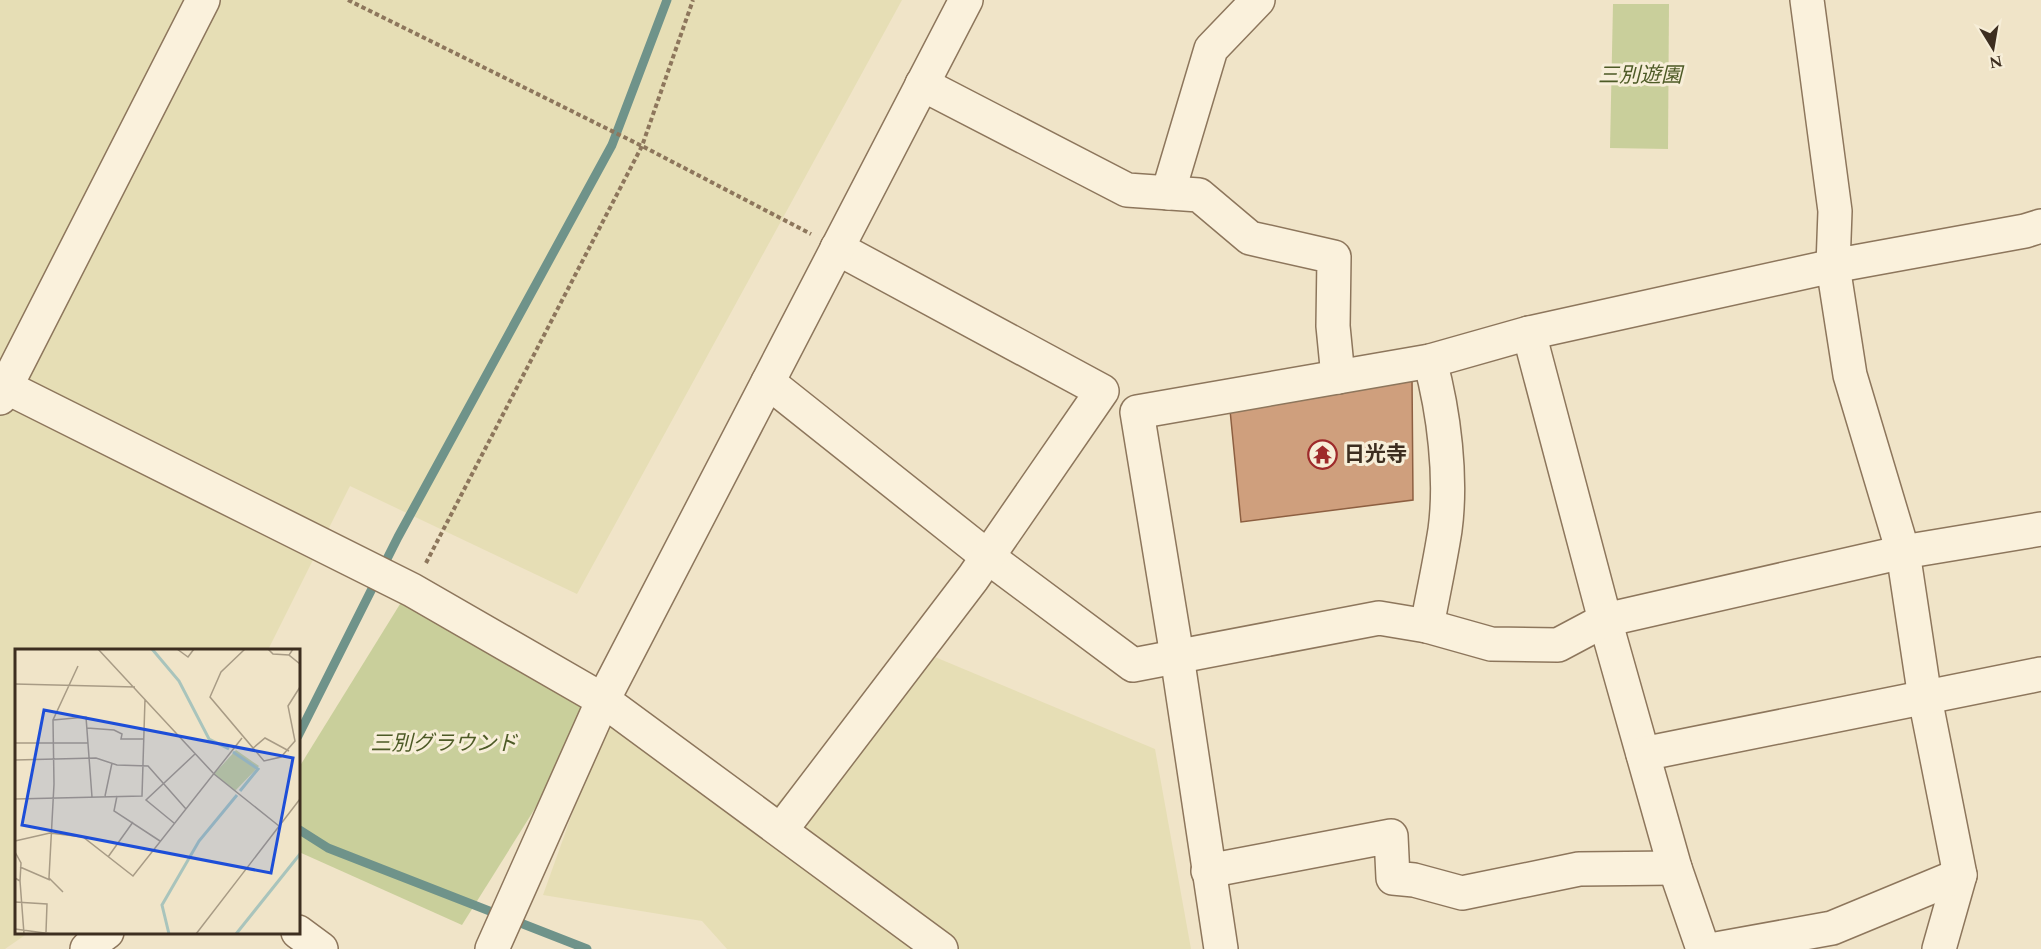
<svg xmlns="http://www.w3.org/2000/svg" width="2041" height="949" viewBox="0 0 2041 949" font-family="Spectral,'Noto Sans JP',serif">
	<rect width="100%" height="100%" fill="#f0e4c8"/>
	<g fill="#e6deb5">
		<polygon points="0,0 902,0 577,594 350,486 268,650 16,650 16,932 28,933 5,949 0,949"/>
		<polygon points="923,652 1155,749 1191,949 727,949 702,921 543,895 609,711 754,827"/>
	</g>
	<g fill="#c9cf9b">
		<polygon points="1613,4 1669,4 1668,149 1610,148"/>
		<polygon points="405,596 603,700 462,925 299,852 298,769"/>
	</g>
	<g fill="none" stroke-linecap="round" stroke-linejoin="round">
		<g stroke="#6f938a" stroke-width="9">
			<polyline points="298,736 398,537 612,145 667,0"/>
			<polyline points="298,829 328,848 587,949"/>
		</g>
	</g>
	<polygon fill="#cf9f7d" stroke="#8d5f41" stroke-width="1.5" points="1412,377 1413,500 1241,522 1230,410 1326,396"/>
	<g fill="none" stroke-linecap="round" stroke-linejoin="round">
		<defs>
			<g id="minor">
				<polyline points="1807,0 1835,211 1833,266 1850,375 1903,552 1925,698 1960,875 1939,949"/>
				<polyline points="922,84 1127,190 1199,195 1250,238 1334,257 1333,326 1338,377"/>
				<polyline points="1168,193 1211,49 1258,0"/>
				<polyline points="1529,333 1605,620 1675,868 1703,949"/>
				<polyline points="768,382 988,557 1133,665 1379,618 1427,626 1491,644 1558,645 1605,620 1903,552 2041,529"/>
				<polyline points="6,387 412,590 603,700 941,949"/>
				<polyline points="0,398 203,0"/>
				<path d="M 1427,626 C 1433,594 1440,562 1445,530 C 1452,478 1444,412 1430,361"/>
				<polyline points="1643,754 2041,674"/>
				<polyline points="781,830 973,578 1102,391 837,248"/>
				<polyline points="1208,871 1391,836 1393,878 1414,880 1462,893 1579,869 1675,868"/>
				<polyline points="298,932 321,949"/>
				<polyline points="87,949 95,941 107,932"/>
				<polyline points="492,949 603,700 966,0"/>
				<polyline points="1221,949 1177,656 1137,412 1430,361 1529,333 1833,266 2025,231 2041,226"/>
				<polyline points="1716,949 1832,928 1960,875"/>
			</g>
		</defs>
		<use href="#minor" stroke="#8d765c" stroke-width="36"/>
		<g stroke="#8d765c" stroke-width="4" stroke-dasharray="4.5 3" stroke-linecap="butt">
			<polyline points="348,0 642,146 811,234"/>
			<polyline points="426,563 642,146 693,0"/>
		</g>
		<use href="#minor" stroke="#faf1dc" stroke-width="33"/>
	</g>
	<defs>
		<symbol id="temple-ring" viewBox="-11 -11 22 22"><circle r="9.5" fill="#f7eed8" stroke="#9e2a2b" stroke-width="1.5"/><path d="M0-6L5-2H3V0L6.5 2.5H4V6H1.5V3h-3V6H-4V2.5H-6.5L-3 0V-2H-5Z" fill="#9e2a2b"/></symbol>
	</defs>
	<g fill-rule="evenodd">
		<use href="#temple-ring" x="1306" y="438" width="33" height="33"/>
	</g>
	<g text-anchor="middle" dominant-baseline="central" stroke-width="6" stroke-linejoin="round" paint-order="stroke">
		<g font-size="21" font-style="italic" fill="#4d5a26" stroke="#f7eed8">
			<text x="1640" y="76">三別遊園</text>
			<text x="444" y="744">三別グラウンド</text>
		</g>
		<g font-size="21" font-weight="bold" fill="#3d2e20" stroke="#f7eed8" text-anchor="start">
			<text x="1344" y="455">日光寺</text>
		</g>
	</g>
	<g transform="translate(15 649)">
		<rect width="285" height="285" fill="#f0e4c8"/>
		<path d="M 221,101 L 244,117 L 220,142 L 199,125 Z" fill="#c9cf9b"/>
		<path fill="none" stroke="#a9c4bc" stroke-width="3" d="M 137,0 L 164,32 L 194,90 L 214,100M 218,103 L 243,120 L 225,142M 154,285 L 147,256 L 184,192 L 222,146M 221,285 L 285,205"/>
		<path fill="none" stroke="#a89b85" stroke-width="1.5" d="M 83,0 L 199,125 L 264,177M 162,0 L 173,8 L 179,0M 230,0 L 206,23 L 195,48 L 249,112 L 266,108 L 280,92 L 273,57 L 285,38M 253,0 L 258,5 L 274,6M 278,0 L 274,6 L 285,15M 0,35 L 120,38M 38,71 L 71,68 L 77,148M 72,79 L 99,81 L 107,85 L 106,90 L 129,90M 0,94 L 73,94M 237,100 L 250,89 L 274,102M 0,111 L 81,109 L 102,116 L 133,117 L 171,160M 90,147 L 97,114M 102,147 L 99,162 L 145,192M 0,150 L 127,147 L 130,50M 159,174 L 131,151 L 180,105M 0,192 L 35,184 L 68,188 L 118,227 L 227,89M 0,203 L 6,214 L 5,232M 93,208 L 118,173M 5,218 L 35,231M 0,229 L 5,232 L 9,285M 48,243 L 34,229 L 39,135 L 38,71 L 63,17M 0,253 L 32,255 L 31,283M 0,280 L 37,285M 181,285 L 285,150"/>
		<path fill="#1d4ed8" fill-opacity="0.15" stroke="#1d4ed8" stroke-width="3" d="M 29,61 L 278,109 L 256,224 L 7,176 Z"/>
		<rect width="285" height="285" fill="none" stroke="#3d2e20" stroke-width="3"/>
	</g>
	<g transform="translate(1993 48) rotate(169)" stroke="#f7eed8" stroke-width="4.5" paint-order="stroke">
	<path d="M0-4.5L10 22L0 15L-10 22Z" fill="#3d2e20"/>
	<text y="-9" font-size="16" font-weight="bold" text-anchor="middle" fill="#3d2e20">N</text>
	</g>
</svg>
